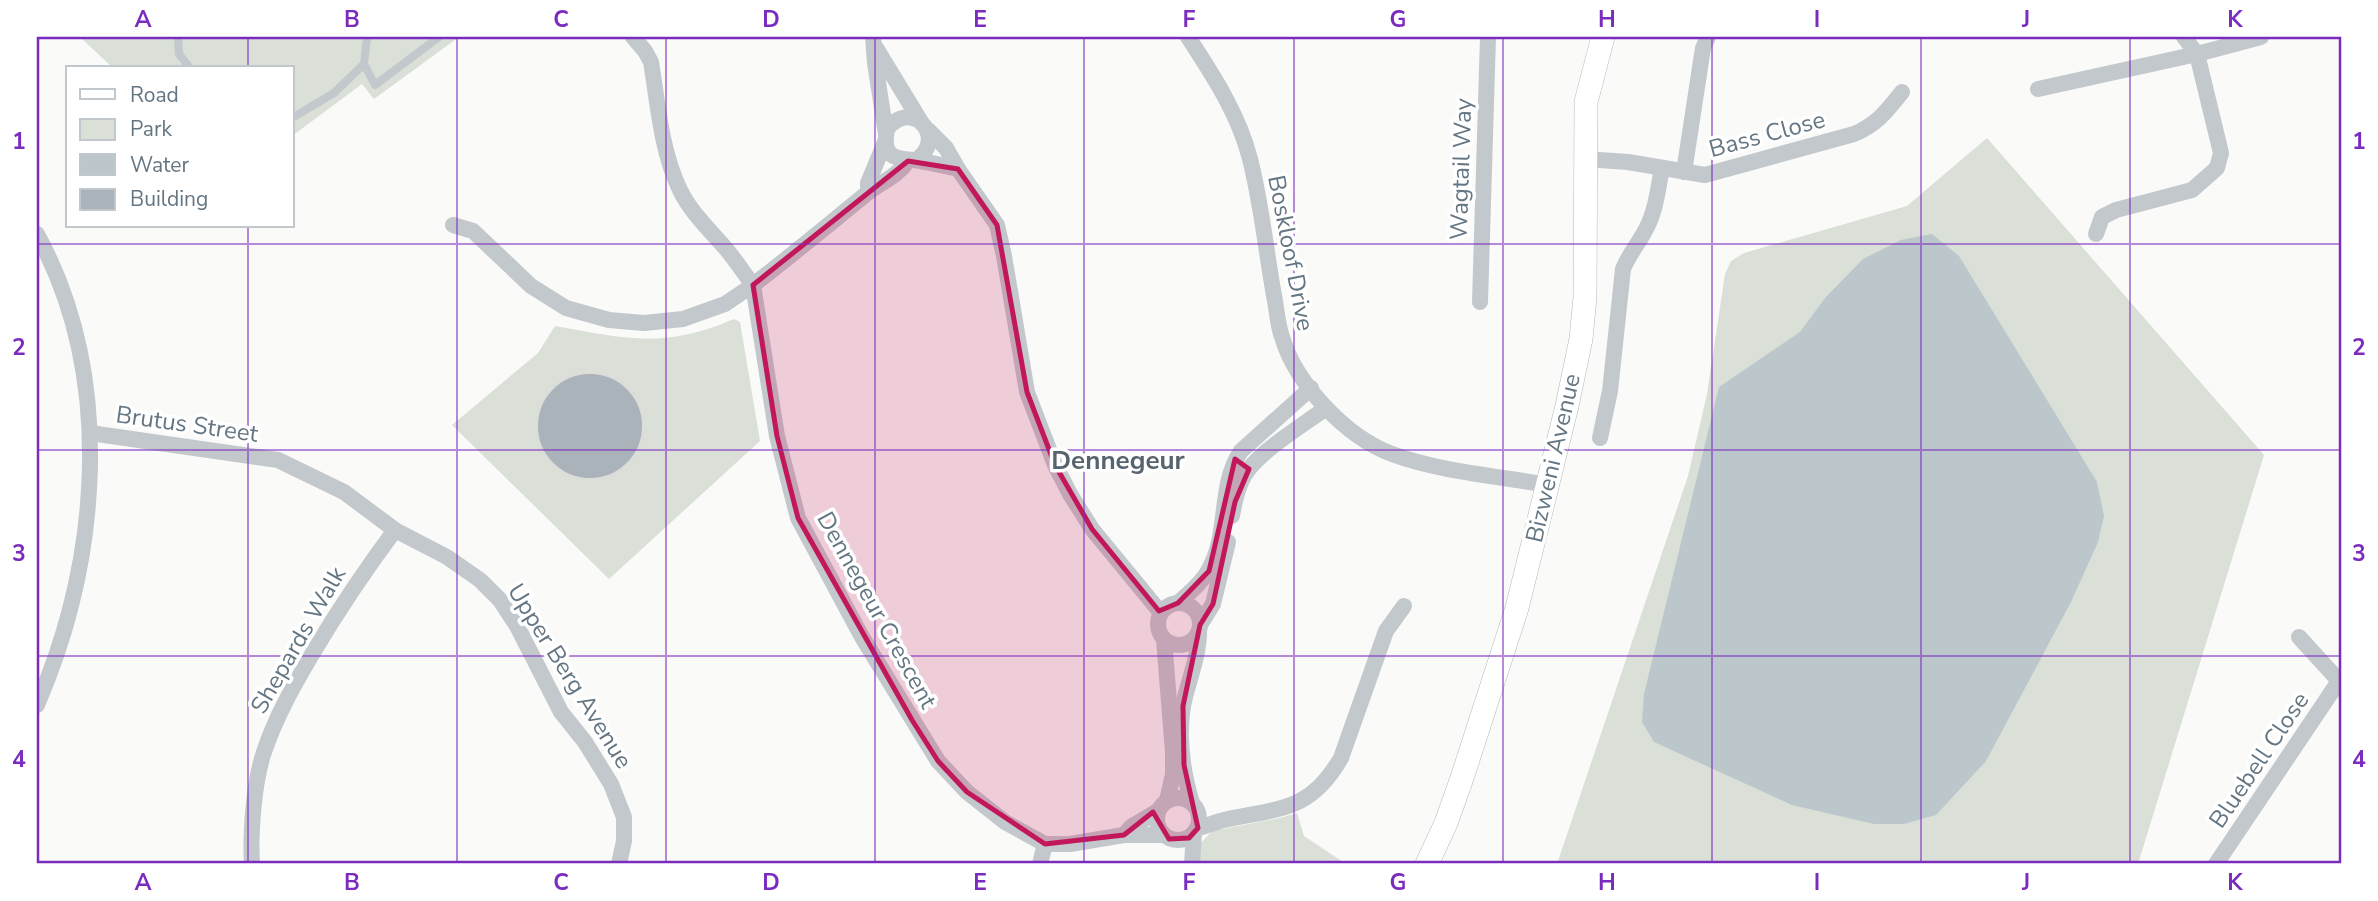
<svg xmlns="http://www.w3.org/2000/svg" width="2378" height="901" viewBox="0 0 2378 901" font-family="'Nunito Sans',sans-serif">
	<rect width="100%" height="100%" fill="#fafaf8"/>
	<g fill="#dadfd7">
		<polygon points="80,37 459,37 374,99 362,84 292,136 292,68 113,68"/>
		<polygon points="1987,138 2264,455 2138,864 1557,864 1688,476 1707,394 1725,274 1731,261 1744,253 1907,206"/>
		<path d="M 734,319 L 740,322 L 760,441 L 609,579 L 452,425 L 538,353 L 555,326 C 627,339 664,349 734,319 Z"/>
		<polygon points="1297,813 1304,836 1346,864 1197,864 1201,843 1212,831 1280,818"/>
	</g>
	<polygon fill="#bbc7cb" points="1932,234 1959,256 2097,482 2104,516 2098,542 2071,602 1986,761 1936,815 1904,824 1874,824 1792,805 1654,742 1642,722 1644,694 1719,387 1800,332 1825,298 1863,259 1901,240"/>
	<circle fill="#aab3b9" stroke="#dcdcda" stroke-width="2" cx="590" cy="426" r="53"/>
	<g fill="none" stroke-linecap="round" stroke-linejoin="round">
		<defs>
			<polyline id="secondary" points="1427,864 1446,823 1462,778 1517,608 1567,406 1581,339 1585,297 1586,102 1603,37"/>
		</defs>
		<use href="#secondary" stroke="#b3babf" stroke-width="24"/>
		<g stroke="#c3c8cc" stroke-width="8">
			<polyline points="178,37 179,54 190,68"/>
			<polyline points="364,64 375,85 439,37"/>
			<polyline points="292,118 334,93 364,64 367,37"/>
		</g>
		<g stroke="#c3c8cc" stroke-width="16">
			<polyline points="873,37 875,63 886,134"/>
			<path d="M 1188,37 C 1213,75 1239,115 1250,159 C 1262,206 1266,253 1275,301 C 1277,313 1278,326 1282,337 C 1296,384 1346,437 1392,454 C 1441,472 1497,476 1548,485"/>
			<polyline points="876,48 921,122"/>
			<polyline points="2038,89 2197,54 2261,37"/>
			<polyline points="928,130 946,148 958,169 997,225 1004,256 1027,392 1055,465 1070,494 1092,529 1161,613"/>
			<path d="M 1585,159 L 1628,162 L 1705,175 L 1854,134 C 1877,124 1886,112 1902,92"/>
			<path d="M 916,160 C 946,140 917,103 893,123 C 888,126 886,131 886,137 C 883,162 905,158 920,161 C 933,163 945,166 958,169"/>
			<path d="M 908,161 C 897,177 879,183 865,195 C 828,225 791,256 753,285 L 777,436 L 798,518 L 862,637 L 938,761 L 967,792 L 1005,822 L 1045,844 L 1070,844 L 1124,835 L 1164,835"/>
			<polyline points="1684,172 1703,48 1708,37"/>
			<polyline points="868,192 868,183 885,142"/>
			<path d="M 453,225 L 473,231 L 531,286 L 566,308 L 609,320 L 644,323 L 683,319 L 725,304 L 753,285 C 744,273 736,261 727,250 C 710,230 691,213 680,190 C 661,151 658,104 651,62 L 645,51 L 633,37"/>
			<path d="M 37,234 C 115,377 100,559 37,705"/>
			<polyline points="2096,234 2102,217 2116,210 2192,190 2217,168 2221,153 2197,54 2184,37"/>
			<polyline points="1480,302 1488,37"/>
			<polyline points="90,433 278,460 344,492 395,530 447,557 480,580 500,600 517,626 561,712 585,742 611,784 624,817 624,841 619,864"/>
			<path d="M 1600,438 L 1610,391 L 1623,269 C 1629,254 1639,243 1646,229 C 1656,210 1658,189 1662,168"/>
			<path d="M 1232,516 C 1235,500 1238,483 1248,470 C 1265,448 1303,425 1326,408"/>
			<circle cx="1179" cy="624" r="21"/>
			<path d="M 1178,603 C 1189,593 1201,584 1208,571 C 1230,534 1217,487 1241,451 L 1311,388"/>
			<polyline points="1200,625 1213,604 1228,542"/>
			<polyline points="2299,637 2341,683"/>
			<polyline points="1164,639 1173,752 1173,774 1167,801"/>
			<circle cx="1178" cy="819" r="21"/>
			<path d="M 1192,803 C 1183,773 1178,737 1183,706 C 1188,681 1199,657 1199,632"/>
			<path d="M 1198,828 C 1207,826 1215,822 1224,820 C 1279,808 1310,812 1341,758 L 1386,631 L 1404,606"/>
			<polyline points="1124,835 1131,827 1158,811"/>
			<path d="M 252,864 C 250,834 254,781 264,752 C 276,716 295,683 314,651 C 339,609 366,569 395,530"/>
			<polyline points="1040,864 1045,844"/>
			<polyline points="1192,864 1194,833"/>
			<polyline points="2216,864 2339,681"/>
		</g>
		<use href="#secondary" stroke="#fff" stroke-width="23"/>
	</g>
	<path fill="#c2185b" fill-opacity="0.2" stroke="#c2185b" stroke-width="5" stroke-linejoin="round" d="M 908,161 L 958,169 L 997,225 L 1027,392 L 1055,465 L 1092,529 L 1159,611 L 1178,603 L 1209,571 L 1235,459 L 1249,469 L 1235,502 L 1213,604 L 1200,625 L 1183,706 L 1184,765 L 1198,828 L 1189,838 L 1169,839 L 1153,812 L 1124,835 L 1045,844 L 967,792 L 938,761 L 912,720 L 798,518 L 777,436 L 753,285 Z"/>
	<path fill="none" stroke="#7b2cbf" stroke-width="2" stroke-opacity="0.55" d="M 248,37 L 248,68M 457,37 L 457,864M 666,37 L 666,864M 875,37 L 875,864M 1084,37 L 1084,864M 1294,37 L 1294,864M 1503,37 L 1503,864M 1712,37 L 1712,864M 1921,37 L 1921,864M 2130,37 L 2130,864M 248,226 L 248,864M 37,244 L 2341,244M 37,450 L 2341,450M 37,656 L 2341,656"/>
	<g text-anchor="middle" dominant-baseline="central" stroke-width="7" stroke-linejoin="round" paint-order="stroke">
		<g font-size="24" fill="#657683" stroke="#fff">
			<text transform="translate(1767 134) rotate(-15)">Bass Close</text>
			<text transform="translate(1461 169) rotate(-88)">Wagtail Way</text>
			<text transform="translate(1291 253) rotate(79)">Boskloof Drive</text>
			<text transform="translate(187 424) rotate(8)">Brutus Street</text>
			<text transform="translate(1553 458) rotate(-77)">Bizweni Avenue</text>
			<text transform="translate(877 610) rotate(61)">Dennegeur Crescent</text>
			<text transform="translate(298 640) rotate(-60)">Shepards Walk</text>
			<text transform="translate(570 676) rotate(58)">Upper Berg Avenue</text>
			<text transform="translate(2259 760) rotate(-56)">Bluebell Close</text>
		</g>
		<g font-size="26" font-weight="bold" fill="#57646e" stroke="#fff">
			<text x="1118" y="460">Dennegeur</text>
		</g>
	</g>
	<rect width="2378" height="901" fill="none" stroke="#ffffff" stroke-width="77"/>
	<rect x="66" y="66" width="228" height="161" fill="#ffffff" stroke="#c1c8cd" stroke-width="2"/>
	<rect x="80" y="89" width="35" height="10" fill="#ffffff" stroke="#c1c8cd" stroke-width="2"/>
	<text x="130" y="102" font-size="21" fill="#657683">Road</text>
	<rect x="80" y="119" width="35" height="21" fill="#dadfd7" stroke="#c1c8cd" stroke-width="2"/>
	<text x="130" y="136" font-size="21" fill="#657683">Park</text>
	<rect x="80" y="154" width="35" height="21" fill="#bbc7cb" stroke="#c1c8cd" stroke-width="2"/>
	<text x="130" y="172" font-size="21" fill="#657683">Water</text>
	<rect x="80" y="189" width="35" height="21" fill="#aab3b9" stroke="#c1c8cd" stroke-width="2"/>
	<text x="130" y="206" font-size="21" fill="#657683">Building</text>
	<rect x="38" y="38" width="2302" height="824" fill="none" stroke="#7b2cbf" stroke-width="2.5"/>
	<g font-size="23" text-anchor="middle" font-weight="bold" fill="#7b2cbf">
		<text x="143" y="27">A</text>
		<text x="352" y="27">B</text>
		<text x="561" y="27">C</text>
		<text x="771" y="27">D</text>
		<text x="980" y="27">E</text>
		<text x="1189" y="27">F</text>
		<text x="1398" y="27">G</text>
		<text x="1607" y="27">H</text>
		<text x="1817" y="27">I</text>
		<text x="2026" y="27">J</text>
		<text x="2235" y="27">K</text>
		<text x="19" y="149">1</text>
		<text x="2359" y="149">1</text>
		<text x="19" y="355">2</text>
		<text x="2359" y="355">2</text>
		<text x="19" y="561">3</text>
		<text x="2359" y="561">3</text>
		<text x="19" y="767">4</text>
		<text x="2359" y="767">4</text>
		<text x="143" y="890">A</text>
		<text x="352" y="890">B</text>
		<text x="561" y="890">C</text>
		<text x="771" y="890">D</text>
		<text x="980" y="890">E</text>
		<text x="1189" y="890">F</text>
		<text x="1398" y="890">G</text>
		<text x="1607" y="890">H</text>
		<text x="1817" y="890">I</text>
		<text x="2026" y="890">J</text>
		<text x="2235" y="890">K</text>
	</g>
</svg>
